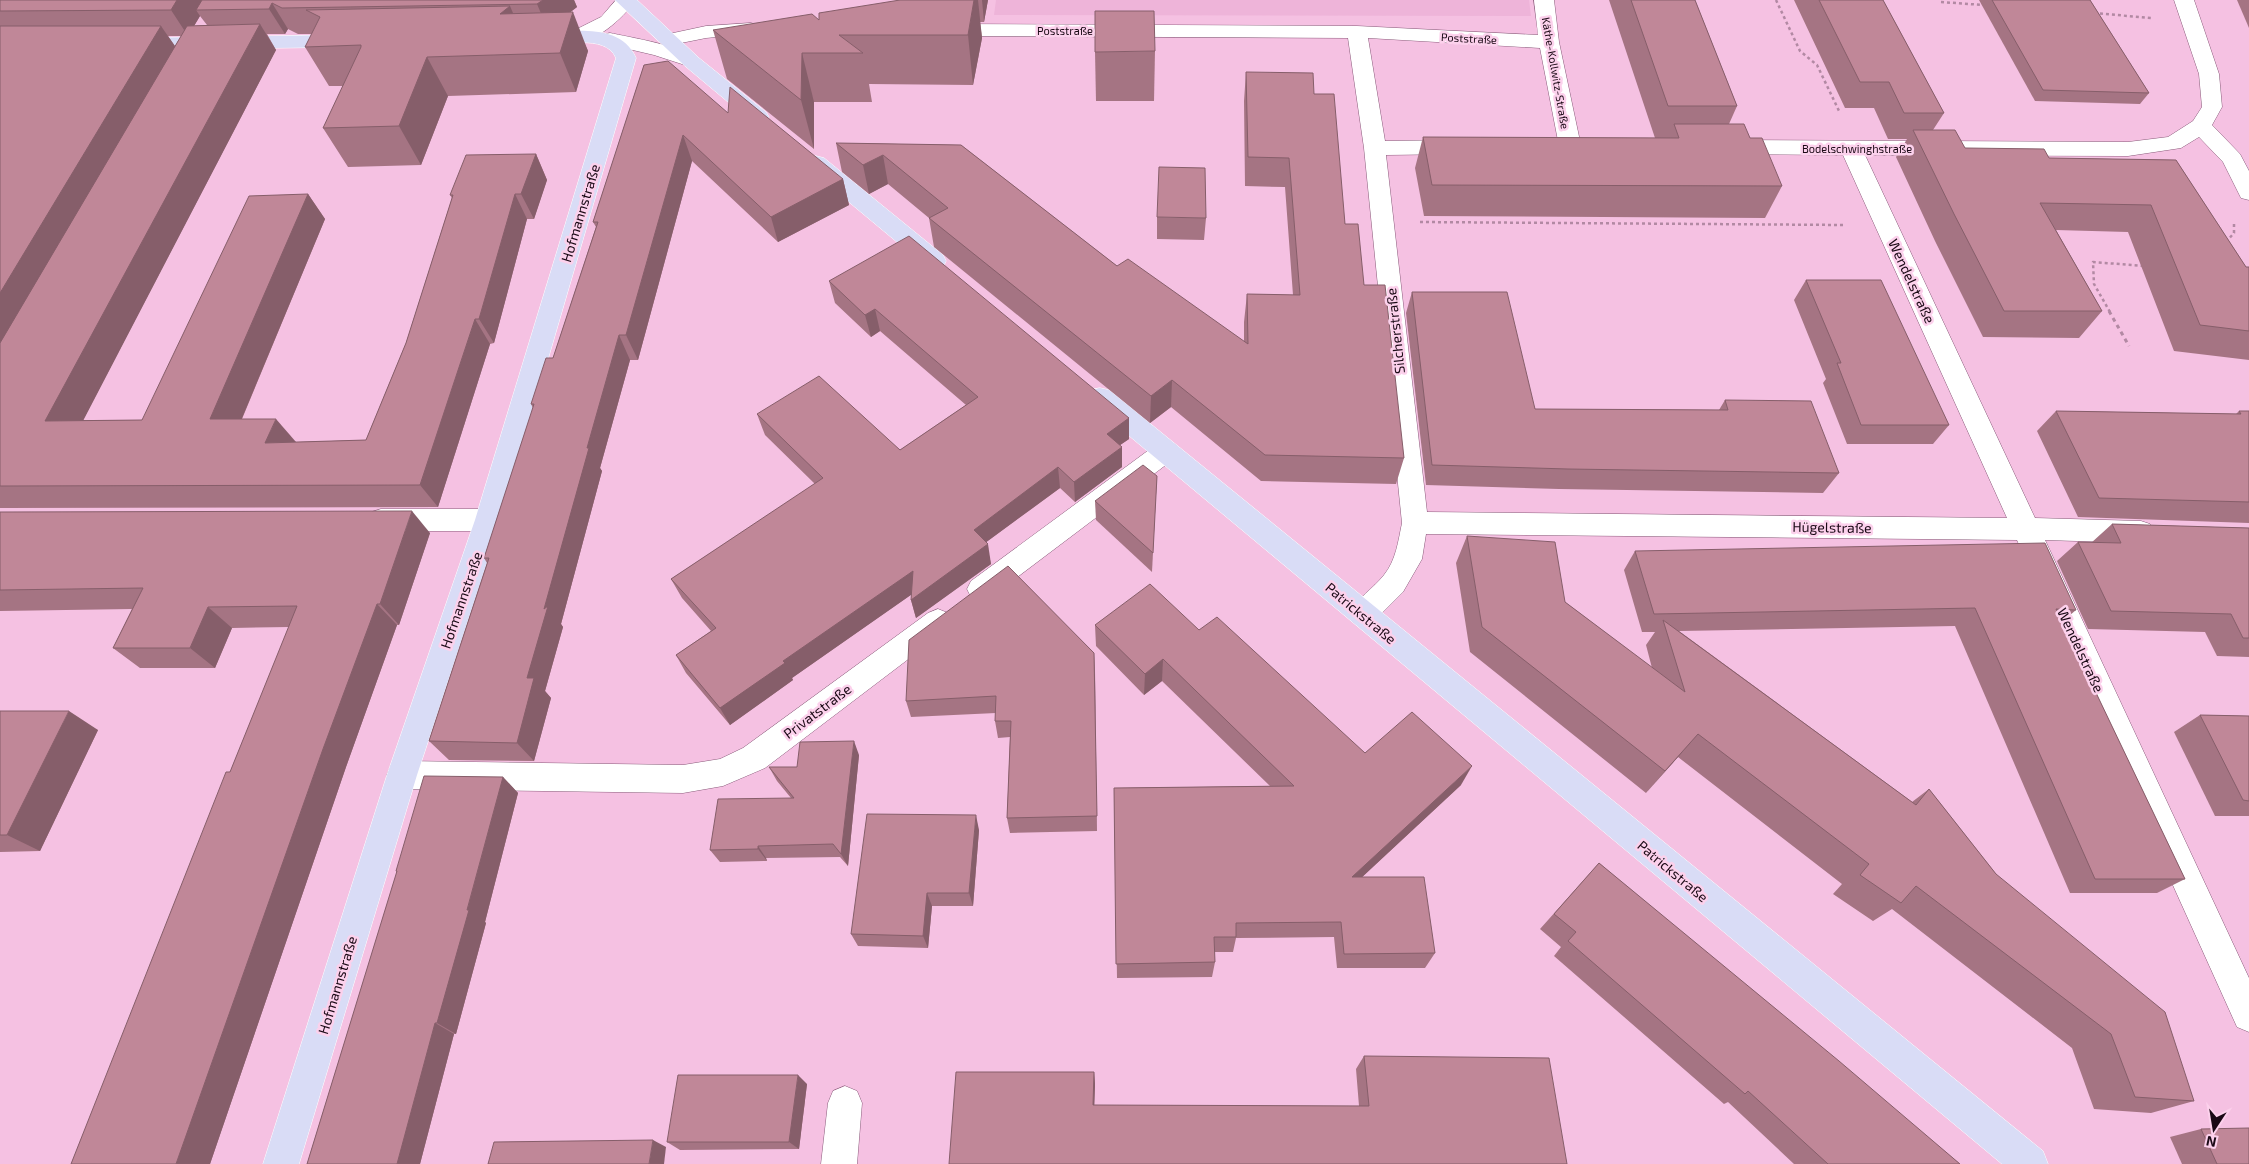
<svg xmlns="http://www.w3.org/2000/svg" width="2249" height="1164" viewBox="0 0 2249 1164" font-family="'Exo 2',sans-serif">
	<rect width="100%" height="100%" fill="#f5c1e2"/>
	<polygon fill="#eeb4d9" points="996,0 1529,0 1531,16 994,15"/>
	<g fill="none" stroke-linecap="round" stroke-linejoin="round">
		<defs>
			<g id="minor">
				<path d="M 616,0 L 636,0 C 623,18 593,47 569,41 L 566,37 L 569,33 L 601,17 Z"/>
				<path d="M 1534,0 L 1554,0 L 1559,42 L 1581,146 L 1578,151 L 1570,153 L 1562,151 L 1559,146 L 1540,48 L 1368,38 L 1385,141 L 1458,140 L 1466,142 L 1469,147 L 1466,152 L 1458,154 L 1386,155 L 1427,512 L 2007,518 L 1843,155 L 1728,154 L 1720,152 L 1717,147 L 1720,142 L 1728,140 L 2128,142 L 2168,137 L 2193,121 L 2202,107 L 2199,74 L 2174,0 L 2194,0 L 2219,74 L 2222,107 L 2212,125 L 2240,154 L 2249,171 L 2249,200 L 2241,198 L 2223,162 L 2199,137 L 2181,148 L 2128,156 L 1865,155 L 2035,518 L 2141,521 L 2150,524 L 2154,532 L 2150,540 L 2141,543 L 2045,540 L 2249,978 L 2249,1032 L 2237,1027 L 2017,540 L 1426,534 L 1422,559 L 1403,592 L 1373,622 L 1363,626 L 1353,622 L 1349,614 C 1357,598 1373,589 1384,575 C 1396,560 1398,542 1402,523 L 1364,148 L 1348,38 L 944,36 L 937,34 L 934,30 L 937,26 L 944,24 L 1357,26 L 1538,35 Z"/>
				<polygon points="751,23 758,25 761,29 758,33 706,38 671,45 664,43 661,39 664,35 706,26"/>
				<path d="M 610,33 C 628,37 689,47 698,60 L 695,64 L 688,66 L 654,55 L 603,43 L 600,39 L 603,35 Z"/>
				<polygon points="1166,441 1175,444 1179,451 1175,458 991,597 981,601 971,597 967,589 971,581 1157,444"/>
				<polygon points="381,509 488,509 497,512 501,520 497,528 488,531 381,531 372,528 368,520 372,512"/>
				<polygon points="938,609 948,613 952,621 948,629 765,768 723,786 683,793 402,789 391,785 387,775 391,765 402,761 683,765 720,759 743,748 928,613"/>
				<polygon points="845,1086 857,1091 862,1103 857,1164 821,1164 828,1103 833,1091"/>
			</g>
			<g id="major">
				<polygon points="615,0 637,0 699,58 766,112 769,117 766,122 759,124 752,122 685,66"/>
				<path d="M 566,31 C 593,30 624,30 636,58 L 501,520 L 417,775 L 299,1164 L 263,1164 L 387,775 L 475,520 L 616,58 C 605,32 560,48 538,42 L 535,38 L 538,34 Z"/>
				<polygon points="344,35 351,37 354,41 351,45 344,47 137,50 130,48 127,44 130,40 137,38"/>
				<polygon points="816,156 824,158 943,255 946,261 943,267 935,269 927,267 808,168 805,163 808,158"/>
				<polygon points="1100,388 1109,390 2043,1151 2048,1164 2002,1164 1091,404 1088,397 1091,390"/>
			</g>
		</defs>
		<use href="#minor" stroke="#895b7a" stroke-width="1"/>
		<use href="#major" stroke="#fff" stroke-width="1"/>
		<g stroke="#b289a3" stroke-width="2.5" stroke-dasharray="3 3" stroke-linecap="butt">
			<polyline points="1776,0 1800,51 1817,65 1840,113"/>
			<polyline points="1941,2 1983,5"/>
			<polyline points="2094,13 2151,18"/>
			<polyline points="1420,222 1844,225"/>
			<polyline points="2226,242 2234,233 2234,224"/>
			<polyline points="2110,312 2094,284 2093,262 2144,266"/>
		</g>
		<polyline stroke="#b289a3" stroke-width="3" stroke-dasharray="4 4" stroke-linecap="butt" points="2109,311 2129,346"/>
		<use href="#minor" fill="#fff" fill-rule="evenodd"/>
		<use href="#major" fill="#d9dcf6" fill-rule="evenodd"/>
	</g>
	<g fill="#a57483" fill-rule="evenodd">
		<path d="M 0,0 L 574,0 L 577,7 L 570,12 L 588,51 L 576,92 L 448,96 L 421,165 L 348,167 L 323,128 L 343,86 L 329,86 L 305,47 L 312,34 L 298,34 L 288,29 L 285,34 L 267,34 L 276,50 L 83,420 L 142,420 L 308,194 L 325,219 L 242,419 L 296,442 L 366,440 L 406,343 L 452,198 L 450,195 L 536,154 L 547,180 L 534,219 L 527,219 L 494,343 L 490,344 L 438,507 L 0,508 ZM 200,16 L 207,25 L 194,26 ZM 168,36 L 181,36 L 175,46 Z"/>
		<polygon points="900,0 988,0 984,22 980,22 982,38 973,85 869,84 872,102 814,102 814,149 727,79 713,30 819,20"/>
		<polygon points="1609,0 1695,0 1737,106 1729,124 1750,138 1782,186 1765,218 1424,216 1415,168 1423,137 1655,138"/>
		<polygon points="1794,0 1883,0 1944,113 1933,130 1965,148 2049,158 2176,160 2246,267 2249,267 2249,360 2174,351 2128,232 2056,230 2102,311 2079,338 1983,337 1935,241 1896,157 1907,139 1888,139 1874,108 1845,108"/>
		<polygon points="1979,0 2090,0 2149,93 2140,104 2035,101"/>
		<polygon points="2237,0 2249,0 2249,28"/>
		<polygon points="1155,51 1154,101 1096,101 1095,52"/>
		<polygon points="644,65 843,179 849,205 778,242 692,161 638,360 630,360 600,468 602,471 561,624 563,627 545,691 551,698 534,761 449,760 429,741 487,563 484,558 533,408 531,404 553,358 596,227 593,222"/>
		<polygon points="1246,72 1314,94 1345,224 1364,285 1404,458 1396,484 1261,481 1171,407 1150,423 934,247 929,218 888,184 869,194 842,172 836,143 961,145 1117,266 1244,342 1244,322 1247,294 1293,295 1285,187 1245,186 1244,101"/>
		<polygon points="1157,217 1206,218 1204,240 1157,239"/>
		<polygon points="1806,280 1949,425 1933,444 1847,444 1823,383 1826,379 1794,300"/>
		<polygon points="829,281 1129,418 1129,439 1120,445 1122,467 1075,502 1060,488 986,542 991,564 916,618 911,600 912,594 792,678 793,680 730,725 686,673 676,655 711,631 682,598 671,579 815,484 765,435 757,414 900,450 966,405 880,331 871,337 835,303"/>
		<polygon points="1412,292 1535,409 1719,410 1725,400 1839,473 1823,493 1559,489 1426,485 1406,313"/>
		<polygon points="2056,411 2236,414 2239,411 2249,411 2249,523 2078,517 2037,431"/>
		<polygon points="1157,476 1152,572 1096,520 1095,501"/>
		<polygon points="0,512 430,533 399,625 397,625 346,767 210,1164 71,1164 289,627 232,628 215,668 140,668 113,648 132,609 0,611"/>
		<polygon points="2112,524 2249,528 2249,657 2217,656 2205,632 2088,629 2057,561 2078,542 2091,543"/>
		<polygon points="1467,536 1565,602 1652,668 1646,645 1655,632 1642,632 1624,570 1635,551 2076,610 2062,622 2185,879 2157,893 2070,893 1955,626 1679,631 1912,802 1929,789 1996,874 2194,1101 2151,1113 2094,1109 2072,1048 1892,909 1873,921 1833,894 1842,884 1678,757 1646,793 1470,652 1456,563"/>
		<polygon points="1095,625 1199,630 1365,753 1461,785 1362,877 1435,953 1425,968 1337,968 1334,937 1236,938 1233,952 1214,952 1215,962 1212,977 1117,978 1114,788 1270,786 1162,681 1144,695 1096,646"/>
		<polygon points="1094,653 1097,831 1010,833 1007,818 1010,737 998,738 995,721 996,713 911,717 906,701"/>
		<polygon points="0,711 98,730 40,851 0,852"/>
		<polygon points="2200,715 2249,716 2249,816 2215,816 2174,732"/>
		<polygon points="859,755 848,866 840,857 766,858 767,861 720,862 710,850 791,798 777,781 769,767 797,767"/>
		<polygon points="503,777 518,793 485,922 486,923 456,1034 454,1034 420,1164 307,1164 397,872 396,871"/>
		<polygon points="979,830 973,906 932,906 928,948 858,946 851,934"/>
		<polygon points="1599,863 1960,1164 1794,1164 1728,1102 1724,1104 1554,956 1561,947 1540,929"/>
		<polygon points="1364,1056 1567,1164 949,1164 1094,1072 1095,1084 1094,1105 1359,1106 1356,1069"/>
		<polygon points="807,1084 799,1149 680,1150 667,1142"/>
		<polygon points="2201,1129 2249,1164 2182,1164 2170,1137"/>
	</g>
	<g fill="#865e6a">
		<polygon points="177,0 210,0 196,10 200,16 188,36 171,10"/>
		<polygon points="543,0 574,0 577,7 548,30 537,4"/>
		<polygon points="974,0 978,0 982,38 973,85 968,35"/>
		<polygon points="982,0 988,0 984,22"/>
		<polygon points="272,3 288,29 285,34 269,9"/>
		<polygon points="510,6 527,46 500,14"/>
		<polygon points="573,12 588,51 576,92 560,53"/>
		<polygon points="260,24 276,50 71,444 45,421"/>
		<polygon points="161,26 179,52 0,360 0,293"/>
		<polygon points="802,53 814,102 814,149 801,100"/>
		<polygon points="427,57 448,96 421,165 399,126"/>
		<polygon points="683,135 692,161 638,360 626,335"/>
		<polygon points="536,154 547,180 534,219 521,194"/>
		<polygon points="883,155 888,184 869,194 863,165"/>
		<polygon points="843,179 849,205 778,242 771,217"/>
		<polygon points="308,194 325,219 232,442 210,419"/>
		<polygon points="515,194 527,219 494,343 479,319"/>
		<polygon points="875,309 880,331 871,337 865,315"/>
		<polygon points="475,319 490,344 438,507 420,485"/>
		<polygon points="619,335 630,360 600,468 602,471 561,624 563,627 545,691 551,698 534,761 517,743 527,678 544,609 587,448"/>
		<polygon points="1172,380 1171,407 1150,423 1151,396"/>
		<polygon points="1129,418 1129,439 1107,454 1107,434"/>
		<polygon points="276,419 296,442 265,443"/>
		<polygon points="1122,447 1122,467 1075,502 1074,482"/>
		<polygon points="1058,467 1060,488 977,549 974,530"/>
		<polygon points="412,511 430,533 399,625 380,604"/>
		<polygon points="988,544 991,564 916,618 911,600"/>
		<polygon points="913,571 918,590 792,678 793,680 730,725 720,708 783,661"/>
		<polygon points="377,604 397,625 346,767 210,1164 176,1164 323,749"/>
		<polygon points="208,607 232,628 215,668 190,648"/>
		<polygon points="1094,653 1095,671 1097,831 1097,816"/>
		<polygon points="1163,659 1162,681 1144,695 1145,674"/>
		<polygon points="69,711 98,730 40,851 7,835"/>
		<polygon points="1698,734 1678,757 1646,793 1665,771"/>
		<polygon points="854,741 859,755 848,866 841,854"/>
		<polygon points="1472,766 1461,785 1345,893 1352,877"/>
		<polygon points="503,777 518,793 485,922 486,923 456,1034 437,1023"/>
		<polygon points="976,815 979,830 973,906 969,893"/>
		<polygon points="758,846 766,858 767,861 758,849"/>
		<polygon points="927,893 932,906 928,948 923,936"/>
		<polygon points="435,1023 454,1034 420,1164 397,1164"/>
		<polygon points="1094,1072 1095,1084 1094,1116 1093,1105"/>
		<polygon points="798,1075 807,1084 799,1149 789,1142"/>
		<polygon points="653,1140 666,1147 664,1164 649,1164"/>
	</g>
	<g fill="#c08798" stroke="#865e6a">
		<polygon points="0,0 177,0 171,10 0,11"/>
		<polygon points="202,0 543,0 537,4 282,8 272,3 269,9 196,10"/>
		<polygon points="900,0 974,0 968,35 839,35 863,53 802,53 801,100 713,30 812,14 819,20 819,13"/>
		<polygon points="1631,0 1695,0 1737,106 1668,106"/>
		<polygon points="1819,0 1883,0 1944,113 1904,113 1889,82 1860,82"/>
		<polygon points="1992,0 2090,0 2149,93 2043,90"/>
		<polygon points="510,6 500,14 573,12 560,53 427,57 399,126 323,128 361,47 361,45 305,47 320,17 306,10"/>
		<polygon points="1095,11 1154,11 1155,51 1095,52"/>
		<polygon points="260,24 45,421 142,420 249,196 308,194 210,419 276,419 265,443 366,440 406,343 453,195 450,195 466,155 536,154 521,194 515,194 479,319 475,319 420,485 0,486 0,343 187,26"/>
		<polygon points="0,26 161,26 0,293"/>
		<polygon points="668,61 728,113 730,87 843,179 771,217 683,135 626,335 619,335 587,448 589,448 544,609 548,606 527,678 534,678 517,743 429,741 489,558 484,558 534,404 531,404 546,358 553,358 598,222 593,222 644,65"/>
		<polygon points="1246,72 1313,73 1314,94 1334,94 1345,224 1358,224 1364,285 1385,285 1404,458 1265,455 1172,380 1151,396 929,218 948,208 883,155 863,165 836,143 961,145 1117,266 1128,259 1248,344 1247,294 1300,295 1289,158 1248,157"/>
		<polygon points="1674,124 1744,124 1750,138 1762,138 1782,186 1432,185 1423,137 1679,138"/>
		<polygon points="1913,130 1955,130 1965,148 2044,149 2049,158 2176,160 2246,267 2249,267 2249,331 2200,325 2151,205 2040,203 2102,311 2004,311 1954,214"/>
		<polygon points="1159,167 1205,168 1206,218 1157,217"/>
		<polygon points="909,236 1129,418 1107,434 1122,447 1074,482 1058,467 974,530 988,544 911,600 913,571 783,661 785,663 720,708 676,655 716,628 671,579 823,478 757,414 819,376 900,450 978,397 875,309 865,315 829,281"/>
		<polygon points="1806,280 1881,280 1949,425 1861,425 1837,363 1841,363"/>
		<polygon points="1412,292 1507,292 1535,409 1728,410 1725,400 1811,401 1839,473 1568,469 1432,465"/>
		<polygon points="2056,411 2241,414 2239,411 2249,411 2249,502 2099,498"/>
		<polygon points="1143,465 1157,476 1153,553 1095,501"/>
		<polygon points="412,511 380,604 377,604 323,749 176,1164 71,1164 226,772 230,772 297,606 208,607 190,648 113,648 143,588 0,590 0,512"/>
		<polygon points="2112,524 2249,528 2249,638 2243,638 2231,614 2111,611 2078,542 2121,543"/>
		<polygon points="1467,536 1555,542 1565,602 1685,692 1663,620 1916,805 1929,789 1996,874 2165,1012 2194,1101 2135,1097 2111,1034 1916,886 1901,903 1860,875 1869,864 1698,734 1665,771 1482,627"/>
		<polygon points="2045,543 2076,610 2056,609 2185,879 2095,879 1975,608 1654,614 1635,551"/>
		<polygon points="1008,566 1094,653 1097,816 1007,818 1011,721 995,721 996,696 906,701 909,640"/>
		<polygon points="1150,584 1199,630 1217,617 1365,753 1412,712 1472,766 1352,877 1424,877 1435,953 1344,954 1341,922 1236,923 1236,937 1214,937 1215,962 1116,964 1114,788 1294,786 1163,659 1145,674 1095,625"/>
		<polygon points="0,711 69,711 7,835 0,835"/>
		<polygon points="2200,715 2249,716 2249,801 2243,800"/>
		<polygon points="854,741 841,854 833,844 758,846 758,849 710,850 718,799 794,798 769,767 797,767 800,742"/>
		<polygon points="424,776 503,777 467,910 469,910 437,1023 435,1023 397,1164 307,1164 397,871 396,871"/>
		<polygon points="867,814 976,815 969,893 927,893 923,936 851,934"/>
		<polygon points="1599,863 1839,1061 1960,1164 1828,1164 1748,1091 1745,1094 1568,941 1576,932 1554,914"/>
		<polygon points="1364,1056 1549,1058 1567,1164 949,1164 956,1072 1094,1072 1093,1105 1369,1106"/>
		<polygon points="678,1075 798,1075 789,1142 667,1142"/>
		<polygon points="2249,1128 2249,1164 2217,1164 2201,1129"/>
		<polygon points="653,1140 649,1164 488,1164 494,1142"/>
	</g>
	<g text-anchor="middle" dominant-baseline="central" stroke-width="5" stroke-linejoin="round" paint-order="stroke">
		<g font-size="11" fill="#1a0915" stroke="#fcd1ec">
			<text x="1065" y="30">Poststraße</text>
			<text transform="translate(1469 38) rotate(3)">Poststraße</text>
			<text transform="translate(1556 73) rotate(80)">Käthe-Kollwitz-Straße</text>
			<text x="1857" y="148">Bodelschwinghstraße</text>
		</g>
		<g font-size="14" fill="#1a0915" stroke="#fcd1ec">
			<text transform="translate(580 213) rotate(-73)">Hofmannstraße</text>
			<text transform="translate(1912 281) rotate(65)">Wendelstraße</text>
			<text transform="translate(1395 331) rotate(-96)">Silcherstraße</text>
			<text transform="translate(1832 527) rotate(1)">Hügelstraße</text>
			<text transform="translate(461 600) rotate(-71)">Hofmannstraße</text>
			<text transform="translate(1361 613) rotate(40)">Patrickstraße</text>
			<text transform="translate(2081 650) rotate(65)">Wendelstraße</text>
			<text transform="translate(817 711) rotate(-37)">Privatstraße</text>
			<text transform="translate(1673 871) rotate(40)">Patrickstraße</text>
			<text transform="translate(337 985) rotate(-73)">Hofmannstraße</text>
		</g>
	</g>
	<g transform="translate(2214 1129) rotate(192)" stroke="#fcd1ec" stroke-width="4" paint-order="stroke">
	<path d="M0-4L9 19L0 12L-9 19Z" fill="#1a0915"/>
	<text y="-8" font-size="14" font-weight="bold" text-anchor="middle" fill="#1a0915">N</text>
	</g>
</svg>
